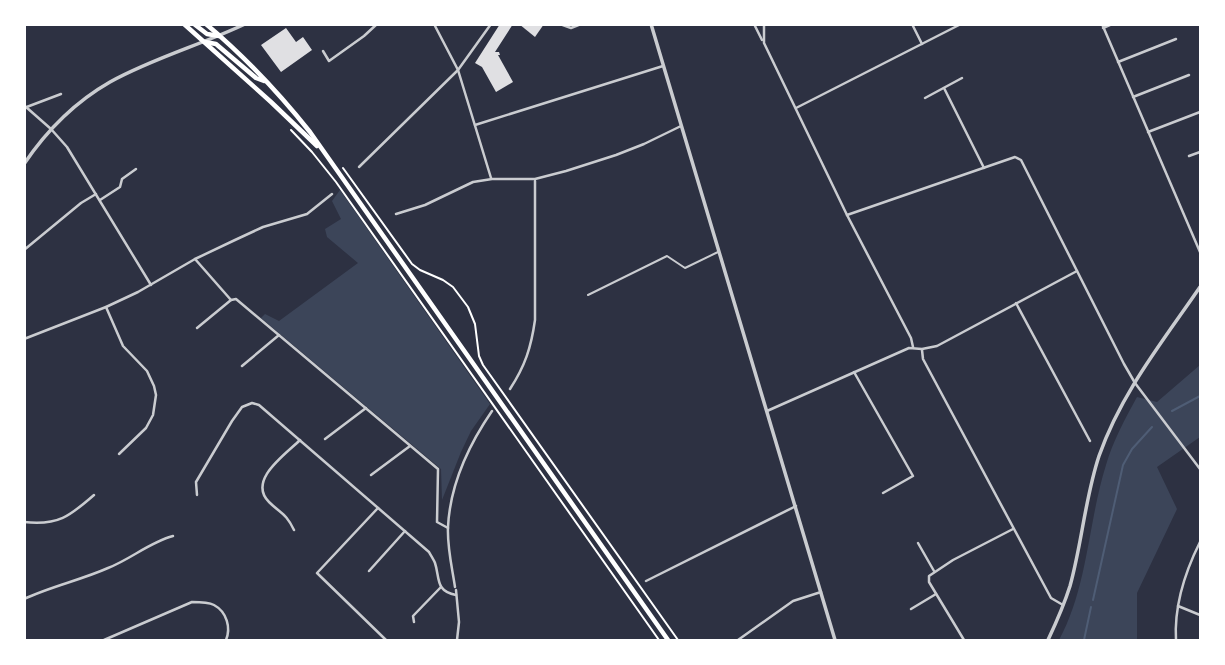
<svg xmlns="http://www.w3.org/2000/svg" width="1225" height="665" viewBox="0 0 1225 665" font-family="'Alegreya Sans',sans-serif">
	<rect width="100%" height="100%" fill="#2d3142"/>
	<g fill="#3c4559">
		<polygon points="340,190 490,404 471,431 461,452 442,500 441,469 261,318 265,314 279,321 358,263 327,237 325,229 341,219 332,201"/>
		<path d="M 1200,365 L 1200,437 L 1157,467 L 1177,509 L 1137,593 L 1137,640 L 1059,640 C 1088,587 1088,522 1106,465 C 1113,441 1125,419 1137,397 L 1157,402 Z"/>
	</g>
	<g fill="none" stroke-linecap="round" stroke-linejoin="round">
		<g stroke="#4f5d75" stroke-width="2">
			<polyline points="1172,411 1200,396"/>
			<polyline points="1093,600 1123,465 1132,449 1152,427"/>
			<polyline points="1084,640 1091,607"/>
		</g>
	</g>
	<g fill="#e0e0e3">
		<polygon points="500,24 513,24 495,52 499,52 500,55 498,55 513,82 496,92 482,67 475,63"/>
		<polygon points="519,24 544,24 535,37"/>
		<polygon points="286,28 296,42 303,37 312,50 281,72 261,45"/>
	</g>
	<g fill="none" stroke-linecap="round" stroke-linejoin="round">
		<g stroke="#fff" stroke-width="2">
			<polyline points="291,130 312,152 336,182 659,640"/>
			<polyline points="343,168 412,264 420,270 443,280 453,287 468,307 475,324 479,356 483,365 678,640"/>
		</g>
		<polyline stroke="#caccd0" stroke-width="2" points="588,295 667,256 685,268 718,252"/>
		<g stroke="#caccd0" stroke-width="2.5">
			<polyline points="434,24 458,70 491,178"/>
			<polyline points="560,24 571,28 581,24"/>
			<polyline points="754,24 762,40"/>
			<polyline points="764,24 764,43 847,215 911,338 913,347"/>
			<polyline points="912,24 922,44"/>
			<polyline points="1102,24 1200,252"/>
			<polyline points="1103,28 1112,24"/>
			<polyline points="323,51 329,61 364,36 377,24"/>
			<polyline points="1118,62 1176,39"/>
			<polyline points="944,88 984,168"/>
			<polyline points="1133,97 1189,75"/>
			<polyline points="925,98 962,78"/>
			<polyline points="26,107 51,129 67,147 151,285"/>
			<polyline points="24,108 61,94"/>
			<polyline points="796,108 961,24"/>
			<polyline points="475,125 663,66"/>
			<polyline points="1148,132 1200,112"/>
			<polyline points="1189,156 1200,152"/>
			<polyline points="359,167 458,70 491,24"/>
			<polyline points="100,200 120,187 122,179 136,169"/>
			<polyline points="396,214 425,205 473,182 492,179 535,179 566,171 616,155 644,144 681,126"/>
			<polyline points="847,215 1015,157 1021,160 1124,364 1135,383 1200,469"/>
			<polyline points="24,250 81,203 96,194"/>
			<polyline points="195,259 231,300 236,299 438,469 437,522 448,528"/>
			<polyline points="1016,303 1090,441"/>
			<polyline points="106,307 123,346 147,371 154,386 156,395 153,415 146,428 119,454"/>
			<polyline points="197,328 231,300"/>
			<polyline points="24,339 106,307 138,292 195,259 235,240 263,227 307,214 332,194"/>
			<polyline points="922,350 923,359 1051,598 1063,605"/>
			<polyline points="242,366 279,335"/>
			<polyline points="854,372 913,476 883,493"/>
			<path d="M 510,389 C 525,366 531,348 535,320 L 535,181"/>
			<polyline points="767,411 909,348 922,349 937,346 1077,271"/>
			<polyline points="325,439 366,408"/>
			<polyline points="371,475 410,446"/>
			<path d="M 197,495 L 196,482 L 232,421 L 242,407 L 252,403 L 259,405 L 429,552 C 430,554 434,560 435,563 C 440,578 435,591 456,595"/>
			<polyline points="378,508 317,573 386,640"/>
			<path d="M 24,522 C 58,526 70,516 94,495"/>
			<path d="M 294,530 C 286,513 281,514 269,502 C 247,480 286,454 300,440"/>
			<polyline points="918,543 934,571"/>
			<polyline points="369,571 405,531"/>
			<polyline points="646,581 796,506"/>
			<path d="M 455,587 C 452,567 447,547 448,527 C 450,485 468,446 492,411"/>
			<polyline points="456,590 459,622 457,640"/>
			<path d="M 24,599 C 52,586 81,580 108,568 C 131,559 150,542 173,536"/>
			<polyline points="1178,606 1200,615"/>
			<polyline points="911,609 936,594"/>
			<polyline points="414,622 413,616 441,587"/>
			<path d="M 104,640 L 192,602 C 199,602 208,602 214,605 C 227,612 231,628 226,640"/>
			<polyline points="738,640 793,601 821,592"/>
			<polyline points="964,640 929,582 929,576 953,560 1013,529"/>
			<path d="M 1176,640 C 1174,606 1185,572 1200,542"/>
		</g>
		<g stroke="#caccd0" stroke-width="3.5">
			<polyline points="651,24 835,640"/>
			<path d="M 24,164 C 47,130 75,102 110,82 C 153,58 201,45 245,24"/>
			<path d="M 1048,640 C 1056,623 1064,605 1070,586 C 1082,543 1085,498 1099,456 C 1121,393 1163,341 1200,287"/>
		</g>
		<g stroke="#fff" stroke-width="4.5">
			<polyline points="184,24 271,102 317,146"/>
			<polyline points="194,24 207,34 219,36"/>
			<path d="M 206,24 C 244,56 279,93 310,132 L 668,640"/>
			<polyline points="205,42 216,44 256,78 264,81"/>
		</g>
	</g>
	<rect width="1225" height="665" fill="none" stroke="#ffffff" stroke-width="52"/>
</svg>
